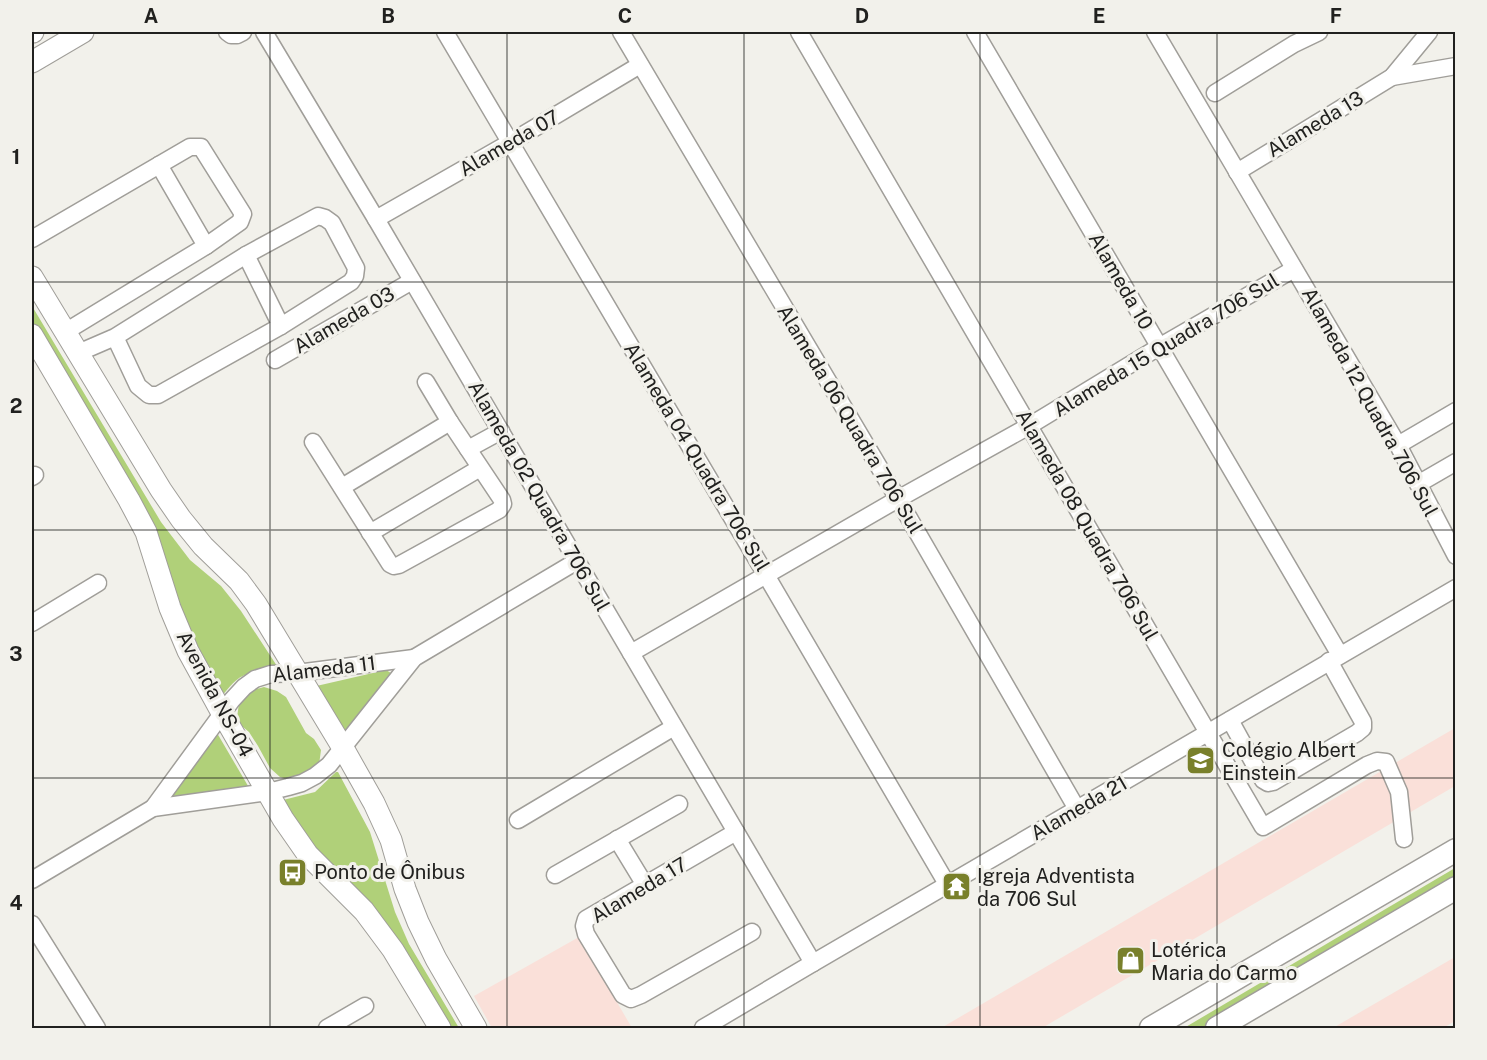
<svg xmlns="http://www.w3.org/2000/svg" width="1487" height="1060" viewBox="0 0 1487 1060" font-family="'Public Sans',sans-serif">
	<rect width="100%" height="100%" fill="#f2f1eb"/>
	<g fill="#fae0d9">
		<polygon points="1455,728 1455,786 1042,1028 941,1028"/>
		<polygon points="579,937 632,1028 492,1028 474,996"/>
		<polygon points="1455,957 1455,1021 1443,1028 1333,1028"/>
	</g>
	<g fill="#b0d079">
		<path d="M 32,306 L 161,522 L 190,560 L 221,586 L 241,611 L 277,666 C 270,673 258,671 248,674 C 236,677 229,688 221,697 L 32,328 Z"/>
		<polygon points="386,670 391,673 392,679 341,737 312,687"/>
		<polygon points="264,687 277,691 286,697 306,733 314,739 321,750 319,765 296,781 280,777 270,768 258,746 249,732 238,723 237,718 239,703 249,691"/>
		<polygon points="217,733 251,791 156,807"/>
		<polygon points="336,772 338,772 370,832 395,912 409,944 459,1028 445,1028 318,858 283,800 315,792"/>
		<polygon points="1455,868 1455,882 1206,1028 1184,1028"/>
	</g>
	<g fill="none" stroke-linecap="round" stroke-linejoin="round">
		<defs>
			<g id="minor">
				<polyline points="227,32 231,35 237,35 243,32"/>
				<polyline points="264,32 376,219 813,963"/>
				<polyline points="445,32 766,575 947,884"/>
				<polyline points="621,32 898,499 1077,809"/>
				<polyline points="799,32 1263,827 1367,765 1377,761 1386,762 1399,792 1404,839"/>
				<polyline points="975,32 1340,655"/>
				<polyline points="1155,32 1398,445 1456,556"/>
				<polyline points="1392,77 1456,66"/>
				<polyline points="1215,93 1294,44 1319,32"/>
				<polyline points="1237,172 1392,77 1429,32"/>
				<polyline points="376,219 511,142 640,65"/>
				<polyline points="32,239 190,147 201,147 243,214 240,222 206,246"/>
				<polyline points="246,255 281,326"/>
				<polyline points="65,332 206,246 159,165"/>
				<polyline points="78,353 115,337 246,255 318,216 325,218 332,223 356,268 355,276 351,282 281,326 158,395 149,395 138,386 115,337"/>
				<polyline points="275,360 412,281"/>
				<polyline points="313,442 390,564 394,566 399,565 499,510 503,504 502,500 450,422 426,382"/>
				<polyline points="1398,445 1456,411"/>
				<polyline points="468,449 501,431"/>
				<polyline points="32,477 35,475"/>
				<polyline points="1418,484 1456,462"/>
				<polyline points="342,487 450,422"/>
				<polyline points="370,533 480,468"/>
				<polyline points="32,623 98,583"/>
				<polyline points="631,653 898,499 1029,426 1159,347 1294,269"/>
				<polyline points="1230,720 1263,780 1268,783 1273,782 1357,733 1363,728 1363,722 1329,661"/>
				<polyline points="153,808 232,700 244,687 255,679 271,674 297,673 414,658"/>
				<polyline points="518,820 674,727"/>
				<polyline points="736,832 586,919 584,926 586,934 623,995 631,999 641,995 752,932"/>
				<polyline points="617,839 645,885"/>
				<polyline points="555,875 679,804"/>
				<polyline points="32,880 153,808 268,792 288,787 302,783 315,776 329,765 414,658 577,561"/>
				<polyline points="32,924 97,1028"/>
				<polyline points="327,1028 365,1006"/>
				<polyline points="703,1028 813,963 1456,588"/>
			</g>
			<g id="tertiary">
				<polyline points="32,32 33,32"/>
				<polyline points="32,62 83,32"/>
				<polyline points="32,277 161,490 181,519 203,546 239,581 256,604 343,748 374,803 391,840 405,889 418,922 436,959 476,1028"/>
				<polyline points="32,335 129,500 146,532 170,608 188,651 222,713 283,819 308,855 364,911 393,950 440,1028"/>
			</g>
			<g id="secondary">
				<polyline points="1151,1028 1456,850"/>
				<polyline points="1217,1028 1456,888"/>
			</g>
		</defs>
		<use href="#minor" stroke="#a09e99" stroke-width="19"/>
		<use href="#tertiary" stroke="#a09e99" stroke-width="23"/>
		<use href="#secondary" stroke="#a09e99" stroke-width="25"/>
		<use href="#minor" stroke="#fff" stroke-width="16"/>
		<use href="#tertiary" stroke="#fff" stroke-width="21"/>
		<use href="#secondary" stroke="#fff" stroke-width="22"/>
	</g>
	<path fill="none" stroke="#21211f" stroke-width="1.5" stroke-opacity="0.55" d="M 270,32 L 270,1028M 507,32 L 507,1028M 744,32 L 744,1028M 980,32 L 980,1028M 1217,32 L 1217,1028M 32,282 L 1456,282M 32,530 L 1456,530M 32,778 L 1456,778"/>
	<defs>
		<symbol id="school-square" viewBox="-11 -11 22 22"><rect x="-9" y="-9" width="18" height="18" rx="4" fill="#79802b" stroke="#f2f1eb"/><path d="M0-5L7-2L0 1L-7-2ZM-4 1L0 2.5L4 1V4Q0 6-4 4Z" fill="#fff"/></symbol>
		<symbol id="bus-square" viewBox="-11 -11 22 22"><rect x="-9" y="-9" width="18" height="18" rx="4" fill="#79802b" stroke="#f2f1eb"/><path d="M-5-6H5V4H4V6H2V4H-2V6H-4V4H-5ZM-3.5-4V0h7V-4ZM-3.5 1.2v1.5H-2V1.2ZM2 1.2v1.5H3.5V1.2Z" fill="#fff"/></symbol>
		<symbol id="temple-square" viewBox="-11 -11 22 22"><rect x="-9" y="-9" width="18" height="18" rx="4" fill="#79802b" stroke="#f2f1eb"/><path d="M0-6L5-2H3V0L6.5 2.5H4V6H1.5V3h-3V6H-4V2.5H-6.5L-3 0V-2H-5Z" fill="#fff"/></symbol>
		<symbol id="shop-square" viewBox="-11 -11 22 22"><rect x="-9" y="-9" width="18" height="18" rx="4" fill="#79802b" stroke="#f2f1eb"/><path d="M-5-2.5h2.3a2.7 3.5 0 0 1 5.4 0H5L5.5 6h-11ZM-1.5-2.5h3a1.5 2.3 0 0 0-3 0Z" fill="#fff"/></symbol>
	</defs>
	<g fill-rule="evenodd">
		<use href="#school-square" x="1184" y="744" width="33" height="33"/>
		<use href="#bus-square" x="276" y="856" width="33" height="33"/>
		<use href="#temple-square" x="940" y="870" width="33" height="33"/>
		<use href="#shop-square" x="1114" y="944" width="33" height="33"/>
	</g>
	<g text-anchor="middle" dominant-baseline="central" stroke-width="6" stroke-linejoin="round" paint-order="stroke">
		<g font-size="20" fill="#21211f" stroke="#f2f1eb">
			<text transform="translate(1315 124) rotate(-31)">Alameda 13</text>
			<text transform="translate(509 143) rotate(-30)">Alameda 07</text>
			<text transform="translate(1121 281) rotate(60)">Alameda 10</text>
			<text transform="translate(344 320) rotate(-30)">Alameda 03</text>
			<text transform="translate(1166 345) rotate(-31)">Alameda 15 Quadra 706 Sul</text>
			<text transform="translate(1370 402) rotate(61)">Alameda 12 Quadra 706 Sul</text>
			<text transform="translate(850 419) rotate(59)">Alameda 06 Quadra 706 Sul</text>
			<text transform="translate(697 457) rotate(59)">Alameda 04 Quadra 706 Sul</text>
			<text transform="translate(539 496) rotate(60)">Alameda 02 Quadra 706 Sul</text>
			<text transform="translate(1087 525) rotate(60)">Alameda 08 Quadra 706 Sul</text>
			<text transform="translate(324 669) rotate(-7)">Alameda 11</text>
			<text transform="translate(215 694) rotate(62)">Avenida NS-04</text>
			<text transform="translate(1079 808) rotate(-30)">Alameda 21</text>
			<text transform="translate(639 890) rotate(-31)">Alameda 17</text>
		</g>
		<g font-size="20" fill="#21211f" stroke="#f2f1eb" text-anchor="start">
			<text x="1222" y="750">Colégio Albert<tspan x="1222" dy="23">Einstein</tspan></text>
			<text x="314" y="872">Ponto de Ônibus</text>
			<text x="977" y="876">Igreja Adventista<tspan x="977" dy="23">da 706 Sul</tspan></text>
			<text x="1151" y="950">Lotérica<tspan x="1151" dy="23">Maria do Carmo</tspan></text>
		</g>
	</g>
	<rect width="1487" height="1060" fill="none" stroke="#f2f1eb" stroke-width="66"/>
	<rect x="33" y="33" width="1421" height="994" fill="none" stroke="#21211f" stroke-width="2"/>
	<g font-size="20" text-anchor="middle" font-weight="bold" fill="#21211f">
		<text x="151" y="23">A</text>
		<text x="388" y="23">B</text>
		<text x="625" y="23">C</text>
		<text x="862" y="23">D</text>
		<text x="1099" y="23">E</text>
		<text x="1336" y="23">F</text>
		<text x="16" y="164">1</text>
		<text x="16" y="413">2</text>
		<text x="16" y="661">3</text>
		<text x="16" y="910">4</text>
	</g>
</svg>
